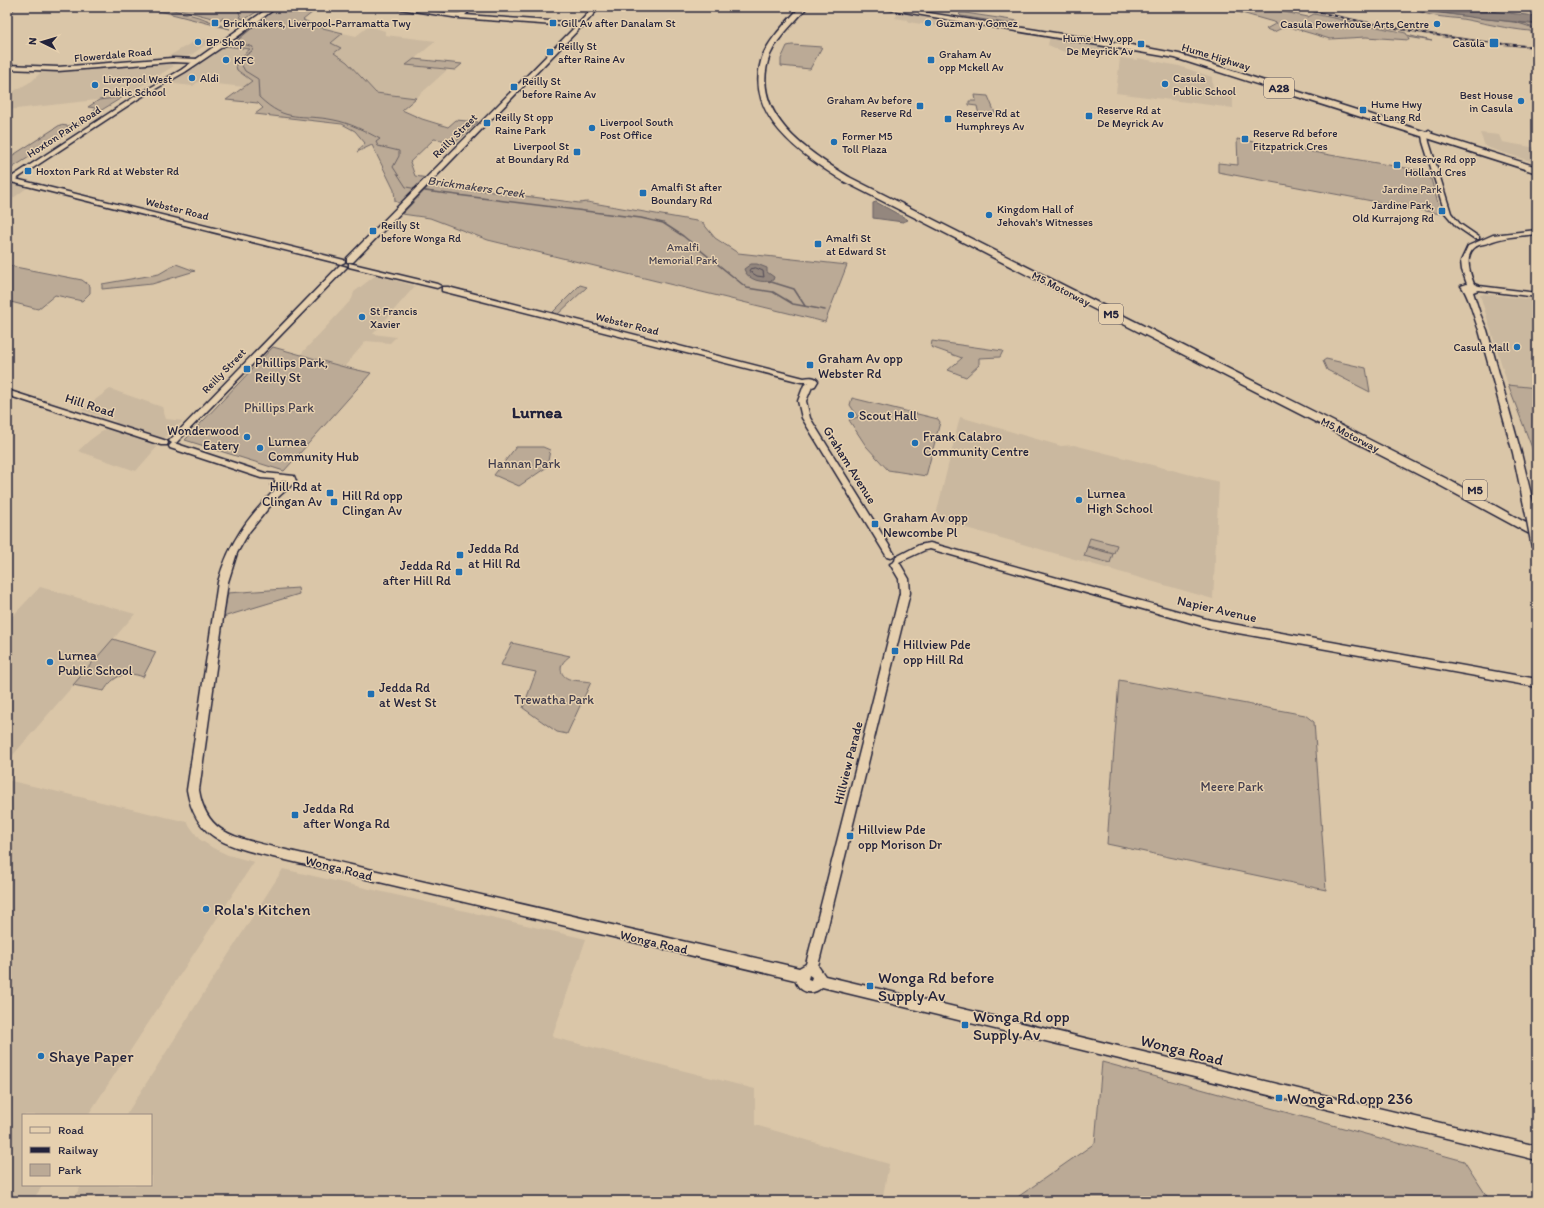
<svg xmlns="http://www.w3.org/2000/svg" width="1544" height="1208" viewBox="0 0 1544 1208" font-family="Itim,sans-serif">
	<rect width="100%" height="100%" fill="#dac6a8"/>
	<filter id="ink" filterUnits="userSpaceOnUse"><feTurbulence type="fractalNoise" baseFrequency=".025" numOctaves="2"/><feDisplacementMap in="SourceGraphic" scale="8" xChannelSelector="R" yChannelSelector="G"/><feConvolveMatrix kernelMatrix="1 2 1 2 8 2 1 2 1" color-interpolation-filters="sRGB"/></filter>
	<g filter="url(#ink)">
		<g fill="#cab89f">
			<polygon points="899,12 944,19 945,20 941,27 908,22 908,20 895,18"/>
			<polygon points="369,26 385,31 385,35 436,41 407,65 447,70 416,98 377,93 334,53 340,48 331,44 343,33 356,36"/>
			<polygon points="1050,36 1111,46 1110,56 1091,54 1090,57 1071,56 1074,55 1072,53 1062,51 1048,45"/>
			<polygon points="198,39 213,40 191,55 181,58 169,56"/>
			<polygon points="225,46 250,49 237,70 252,81 244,87 198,82 193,86 166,83"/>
			<polygon points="1120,58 1138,60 1138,58 1179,66 1212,77 1213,92 1233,98 1233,108 1116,93"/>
			<polygon points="168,62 174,66 123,97 7,110 7,95 32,81 41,72 72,71"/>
			<polygon points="1480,133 1499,135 1502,142 1537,148 1536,163 1489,148 1485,146"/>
			<polygon points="11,183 28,187 12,199 7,199 7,186"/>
			<polygon points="376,275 415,286 373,334 396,337 390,343 366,341 344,367 300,355 352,299 354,292"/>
			<polygon points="1484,294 1537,300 1537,388 1508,385 1480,295"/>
			<polygon points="110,389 162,407 166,419 183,421 155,446 157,447 136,471 78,451 90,440 116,421 81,410"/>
			<polygon points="960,417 1061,446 1074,445 1219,482 1213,599 935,519"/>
			<polygon points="40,587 135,614 7,762 7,622"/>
			<polygon points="7,780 187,822 199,839 213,848 228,855 254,862 88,1115 23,1115 23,1185 43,1185 32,1201 7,1201"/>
			<polygon points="283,869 586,939 552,1037 755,1089 755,1125 889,1164 882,1201 71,1201 82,1185 151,1185 151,1115 126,1115"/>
		</g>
		<g fill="#bbaa96" stroke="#6e6668">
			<polygon points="145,7 163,7 202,18 230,29 164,12 142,9"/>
			<polygon points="171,7 250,7 261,9 236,25 230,23 235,21 222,18 219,20"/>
			<polygon points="1261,7 1308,17 1314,14 1406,33 1407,35 1432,41 1408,37 1409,40 1366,37 1330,39 1286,26 1274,32 1266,29 1277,23 1231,10"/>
			<polygon points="275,8 313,12 303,20 323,28 343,33 331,43 341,48 334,53 347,62 376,93 416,98 402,110 422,119 448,127 456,120 478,122 456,142 434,139 410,162 415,176 428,178 401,204 395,201 394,190 372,145 357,152 365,143 355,131 342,124 255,114 263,108 258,103 226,100 252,81 237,70 235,62 250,49 225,46 244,34"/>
			<path d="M 1416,10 L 1537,25 L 1537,41 L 1530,31 C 1507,29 1485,23 1462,19 C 1446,17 1431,17 1416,10 Z"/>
			<polygon points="961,13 965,13 1018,21 1012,24 961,16 959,14"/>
			<polygon points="792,45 822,47 810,69 781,66 781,59 787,46"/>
			<polygon points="414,59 462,64 455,70 406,65"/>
			<polygon points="975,95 988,96 995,113 979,115 977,106 969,105 969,101 976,101"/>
			<polygon points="123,97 100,111 94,116 92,116 96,108 88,107 99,100"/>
			<polygon points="88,119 72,130 64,132 66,134 7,171 7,159 60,125 68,126"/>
			<polygon points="1237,139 1429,172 1441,214 1218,172 1218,163 1238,165"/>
			<polygon points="431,184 579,203 587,202 702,222 715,238 738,253 847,265 825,322 488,240 430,218 402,214"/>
			<polygon points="176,264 195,271 152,284 102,289 102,284 159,274"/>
			<polygon points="10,266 82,280 90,286 90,293 82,301 55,295 38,309 7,301 7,268"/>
			<polygon points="580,285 587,287 556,316 550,315"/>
			<polygon points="932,341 1003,351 1000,357 979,358 979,365 966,377 948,370 962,358 931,347"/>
			<polygon points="273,347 344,367 371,373 284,471 185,440"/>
			<polygon points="1326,359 1366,368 1370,392 1327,370 1323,361"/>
			<polygon points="1508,385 1537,388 1537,461"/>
			<polygon points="852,398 938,419 940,422 926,476 888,470 866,446 849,420 858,417 850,405"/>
			<polygon points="516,447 543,447 550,450 547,467 519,486 494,475"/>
			<polygon points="1090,538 1117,545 1114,553 1087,546"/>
			<polygon points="1087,547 1113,554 1110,563 1084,556"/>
			<polygon points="298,588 299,594 223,617 228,593"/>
			<path d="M 113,639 L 156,652 L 143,677 C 126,670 113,676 104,691 L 73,685 Z"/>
			<path d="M 512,643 L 570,656 C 566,659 561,663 561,669 C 562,683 582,680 591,682 L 567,734 L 557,732 L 523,708 L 536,672 L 501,665 Z"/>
			<polygon points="1119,680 1305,715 1314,722 1326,890 1107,844"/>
			<polygon points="1102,1062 1464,1161 1490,1201 1012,1201 1095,1143"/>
		</g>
		<g fill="#94877e" stroke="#665f63">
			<polygon points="1406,7 1449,7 1537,16 1537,24 1476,18"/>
			<polygon points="876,202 907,219 908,220 903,222 873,218 873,203"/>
			<path d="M 751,264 L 757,264 L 767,268 L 767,272 L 774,277 L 773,280 C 763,284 747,280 744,269 Z"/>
		</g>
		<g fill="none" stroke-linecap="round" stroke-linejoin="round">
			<polygon stroke="#504a56" stroke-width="1" points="756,268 763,271 764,277 757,276 749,271 750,269"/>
			<g stroke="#665f63" stroke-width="1">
				<polyline points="235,7 238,9 241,18 246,19"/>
				<polyline points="1515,22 1537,29"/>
				<path d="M 257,24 L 239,39 L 240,43 L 253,47 L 252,51 L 242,58 L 240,62 L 245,71 L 258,79 L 259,97 C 287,124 300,113 334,120 C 350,123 365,131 380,139 L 376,142 L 378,146 L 399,151 L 399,156 L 393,167 L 406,187 L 417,189"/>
				<polyline points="421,190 433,192"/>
			</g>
			<g stroke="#665f63" stroke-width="1.5">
				<polyline points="425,191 641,218 663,223 683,236 747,288 773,292 793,304 825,310"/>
				<polyline points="768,281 794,289 805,306"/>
			</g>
			<defs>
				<g id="secondary">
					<polygon points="9,7 16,7 7,12 7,8"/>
					<path d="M 387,7 C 411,7 434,13 457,13 C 464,13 466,7 474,7 L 465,15 L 579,23 L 594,7 L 600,7 L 582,27 L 459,18 Z"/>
					<polygon points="575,27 580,28 353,262 347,262 347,258"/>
					<polygon points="172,58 197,59 200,61 197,63 172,62 58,71 7,69 7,65 58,67"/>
					<polygon points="1429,130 1432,132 1428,136 1429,142 1451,213 1460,224 1479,237 1479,239 1475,239 1456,226 1445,213 1423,142 1422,135"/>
					<polygon points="7,177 344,260 345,262 341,264 7,181"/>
					<path d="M 1537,230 L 1537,234 C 1521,236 1503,236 1488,243 C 1486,244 1482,244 1479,245 C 1463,252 1469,271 1474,284 L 1479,286 L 1537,293 L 1537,297 L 1478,290 L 1473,292 L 1480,314 L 1487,330 L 1521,453 L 1536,515 L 1531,518 L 1526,515 L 1513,453 L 1479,330 C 1474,318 1468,293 1461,286 L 1467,284 L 1462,270 L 1461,261 L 1468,246 L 1493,235 Z"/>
					<polygon points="349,263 437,284 441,286 437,288 349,267"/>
					<path d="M 340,265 L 347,267 L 176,443 L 174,443 L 265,473 L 294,476 L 296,481 L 275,500 L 249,532 L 237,553 L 228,582 L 199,790 C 206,834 235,837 273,847 L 799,968 L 806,964 L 900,593 L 899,579 L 890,564 L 895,561 L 896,557 L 919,545 L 930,543 L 1210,620 L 1537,679 L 1537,687 L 1210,628 L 930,549 L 925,550 L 899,562 L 909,579 L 910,593 L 818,966 L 825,976 L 1537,1146 L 1537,1160 L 822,987 C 812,997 799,992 795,980 L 273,857 C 229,846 196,841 187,790 L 218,582 C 229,542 248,517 277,488 L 271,485 L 276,482 L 274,479 L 261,478 L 170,448 L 169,446 L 172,443 L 169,441 ZM 286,480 L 287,480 L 283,483 L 279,482 ZM 809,975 L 812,977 L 811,980 L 808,979 Z"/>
					<path d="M 442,287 L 448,287 L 804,378 C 809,377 815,376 818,381 L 815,386 L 812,387 L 806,401 L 810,418 L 895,555 L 890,558 L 887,557 L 802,418 L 798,401 L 804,385 L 809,382 L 801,382 L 442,291 Z"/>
					<polygon points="7,390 167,441 168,443 167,445 161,445 7,395"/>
				</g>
				<polygon id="primary" points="270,7 277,7 237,37 185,72 138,99 7,185 7,180 134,97 181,70"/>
				<g id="highway">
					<path d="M 800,7 L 807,7 C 795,23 778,36 770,55 C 748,114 808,152 851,178 L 1449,480 L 1537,529 L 1537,538 L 1441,486 L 845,182 C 802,155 741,115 763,55 C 771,37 787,22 800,7 Z"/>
					<polygon points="875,7 891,7 1131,45 1179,54 1537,167 1537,173 1175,58"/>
				</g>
			</defs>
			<use href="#secondary" stroke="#22223b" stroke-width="3"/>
			<use href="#primary" stroke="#22223b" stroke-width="3"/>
			<use href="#highway" stroke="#22223b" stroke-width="3"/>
			<use href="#secondary" fill="#e6d0af" fill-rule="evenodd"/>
			<use href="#primary" fill="#e6d0af" fill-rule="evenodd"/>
			<use href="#highway" fill="#e6d0af" fill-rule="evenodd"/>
			<defs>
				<path id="rail" d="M 1296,7 C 1376,26 1455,41 1537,47"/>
			</defs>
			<use href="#rail" stroke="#22223b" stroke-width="2"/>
			<use href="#rail" stroke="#e6d0af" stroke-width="1" stroke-dasharray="3.5" stroke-linecap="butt"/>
			<defs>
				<polyline id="secondary-bridge" points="1531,515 1537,547"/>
			</defs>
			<use href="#secondary-bridge" stroke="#22223b" stroke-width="13" stroke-linecap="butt"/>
			<use href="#secondary-bridge" stroke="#e6d0af" stroke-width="10"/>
		</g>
	</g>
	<g fill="#1f6fb2" stroke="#e6d0af" stroke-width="1.5">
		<rect x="211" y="19" width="8" height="8" rx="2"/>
		<rect x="549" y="19" width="8" height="8" rx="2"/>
		<circle cx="928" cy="23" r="4"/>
		<circle cx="1437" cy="24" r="4"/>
		<circle cx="198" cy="42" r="4"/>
		<rect x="1489" y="38" width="10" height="10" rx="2"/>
		<rect x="1137" y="40" width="8" height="8" rx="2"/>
		<rect x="546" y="48" width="8" height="8" rx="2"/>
		<circle cx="226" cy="60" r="4"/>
		<rect x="927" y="56" width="8" height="8" rx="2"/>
		<circle cx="192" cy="78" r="4"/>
		<circle cx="1165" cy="84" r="4"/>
		<circle cx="95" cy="85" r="4"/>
		<rect x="510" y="83" width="8" height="8" rx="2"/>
		<circle cx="1521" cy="101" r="4"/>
		<rect x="916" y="102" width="8" height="8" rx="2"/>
		<rect x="1359" y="106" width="8" height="8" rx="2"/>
		<rect x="1085" y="112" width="8" height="8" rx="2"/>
		<rect x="944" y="115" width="8" height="8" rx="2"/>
		<rect x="483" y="119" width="8" height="8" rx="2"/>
		<circle cx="592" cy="128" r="4"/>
		<rect x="1241" y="135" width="8" height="8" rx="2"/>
		<circle cx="834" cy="142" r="4"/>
		<rect x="573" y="148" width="8" height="8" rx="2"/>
		<rect x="1393" y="161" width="8" height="8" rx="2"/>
		<rect x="24" y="167" width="8" height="8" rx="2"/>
		<rect x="639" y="189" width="8" height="8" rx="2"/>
		<rect x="1438" y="207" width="8" height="8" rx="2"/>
		<circle cx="989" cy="215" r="4"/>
		<rect x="369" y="227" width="8" height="8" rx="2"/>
		<rect x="814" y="240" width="8" height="8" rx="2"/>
		<circle cx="362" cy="317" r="4"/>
		<circle cx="1517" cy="347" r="4"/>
		<rect x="806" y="361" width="8" height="8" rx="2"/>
		<rect x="243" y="365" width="8" height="8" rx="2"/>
		<circle cx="851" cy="415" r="4"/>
		<circle cx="247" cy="437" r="4"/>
		<circle cx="915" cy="443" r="4"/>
		<circle cx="260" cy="448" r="4"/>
		<rect x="326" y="489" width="8" height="8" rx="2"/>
		<circle cx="1079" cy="500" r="4"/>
		<rect x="330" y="498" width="8" height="8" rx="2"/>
		<rect x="871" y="520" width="8" height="8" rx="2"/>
		<rect x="456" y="551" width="8" height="8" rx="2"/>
		<rect x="455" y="568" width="8" height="8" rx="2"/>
		<rect x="891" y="647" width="8" height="8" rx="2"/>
		<circle cx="50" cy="662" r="4"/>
		<rect x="367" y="690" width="8" height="8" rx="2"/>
		<rect x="291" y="811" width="8" height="8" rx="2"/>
		<rect x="846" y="832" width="8" height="8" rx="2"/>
		<circle cx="206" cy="909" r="4"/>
		<rect x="866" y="982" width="8" height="8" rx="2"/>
		<rect x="961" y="1021" width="8" height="8" rx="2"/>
		<circle cx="41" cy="1056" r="4"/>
		<rect x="1275" y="1094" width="8" height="8" rx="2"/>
	</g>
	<g text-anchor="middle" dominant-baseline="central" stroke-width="3" stroke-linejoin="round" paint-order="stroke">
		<g font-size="11" fill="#22223b" stroke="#e6d0af" text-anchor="start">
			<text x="223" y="23">Brickmakers, Liverpool-Parramatta Twy</text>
			<text x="561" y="23">Gill Av after Danalam St</text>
			<text x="936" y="23">Guzman y Gomez</text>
			<text x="1429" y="24" text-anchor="end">Casula Powerhouse Arts Centre</text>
			<text x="1133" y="38" text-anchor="end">Hume Hwy opp<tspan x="1133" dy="13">De Meyrick Av</tspan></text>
			<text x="206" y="42">BP Shop</text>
			<text x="1485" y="43" text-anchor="end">Casula</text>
			<text x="558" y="46">Reilly St<tspan x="558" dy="13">after Raine Av</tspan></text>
			<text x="939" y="54">Graham Av<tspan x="939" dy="13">opp Mckell Av</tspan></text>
			<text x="234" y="60">KFC</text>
			<text x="200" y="78">Aldi</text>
			<text x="1173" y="78">Casula<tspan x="1173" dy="13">Public School</tspan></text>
			<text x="103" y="79">Liverpool West<tspan x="103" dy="13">Public School</tspan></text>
			<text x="522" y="81">Reilly St<tspan x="522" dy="13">before Raine Av</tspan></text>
			<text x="1513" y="95" text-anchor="end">Best House<tspan x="1513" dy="13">in Casula</tspan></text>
			<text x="912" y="100" text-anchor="end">Graham Av before<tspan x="912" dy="13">Reserve Rd</tspan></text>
			<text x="1371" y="104">Hume Hwy<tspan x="1371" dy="13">at Lang Rd</tspan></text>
			<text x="1097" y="110">Reserve Rd at<tspan x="1097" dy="13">De Meyrick Av</tspan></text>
			<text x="956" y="113">Reserve Rd at<tspan x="956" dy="13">Humphreys Av</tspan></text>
			<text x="495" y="117">Reilly St opp<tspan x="495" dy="13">Raine Park</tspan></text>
			<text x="600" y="122">Liverpool South<tspan x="600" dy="13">Post Office</tspan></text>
			<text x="1253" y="133">Reserve Rd before<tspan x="1253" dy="13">Fitzpatrick Cres</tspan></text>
			<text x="842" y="136">Former M5<tspan x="842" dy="13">Toll Plaza</tspan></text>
			<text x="569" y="146" text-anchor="end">Liverpool St<tspan x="569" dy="13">at Boundary Rd</tspan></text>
			<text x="1405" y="159">Reserve Rd opp<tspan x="1405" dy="13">Holland Cres</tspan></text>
			<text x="36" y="171">Hoxton Park Rd at Webster Rd</text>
			<text x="651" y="187">Amalfi St after<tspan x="651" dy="13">Boundary Rd</tspan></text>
			<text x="1434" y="205" text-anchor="end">Jardine Park,<tspan x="1434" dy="13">Old Kurrajong Rd</tspan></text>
			<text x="997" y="209">Kingdom Hall of<tspan x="997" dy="13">Jehovah's Witnesses</tspan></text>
			<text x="381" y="225">Reilly St<tspan x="381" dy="13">before Wonga Rd</tspan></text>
			<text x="826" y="238">Amalfi St<tspan x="826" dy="13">at Edward St</tspan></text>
			<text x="370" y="311">St Francis<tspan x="370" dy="13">Xavier</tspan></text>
			<text x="1509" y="347" text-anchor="end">Casula Mall</text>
		</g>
		<g font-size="11" fill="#22223b" stroke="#e6d0af">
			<text transform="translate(113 55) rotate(-5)">Flowerdale Road</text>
			<text transform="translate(1216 57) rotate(17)">Hume Highway</text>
			<text transform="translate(64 132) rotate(-33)">Hoxton Park Road</text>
			<text transform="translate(455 136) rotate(-45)">Reilly Street</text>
			<text transform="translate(177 209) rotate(14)">Webster Road</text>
			<text transform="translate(1061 289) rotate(27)">M5 Motorway</text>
			<text transform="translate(627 324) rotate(14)">Webster Road</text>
			<text transform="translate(224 371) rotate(-46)">Reilly Street</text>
			<text transform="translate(1350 435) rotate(27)">M5 Motorway</text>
		</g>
		<g font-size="11" fill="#413d4d" stroke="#e6d0af">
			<text x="1412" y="189">Jardine Park</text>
			<text x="683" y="247">Amalfi<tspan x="683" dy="13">Memorial Park</tspan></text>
		</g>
		<g fill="#e6d0af" stroke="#5d565e" stroke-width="1">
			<rect x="1264" y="78" width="30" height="20" rx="3"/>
			<rect x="1099" y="304" width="24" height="20" rx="3"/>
			<rect x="1463" y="480" width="24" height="20" rx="3"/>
		</g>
		<g font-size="12" font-weight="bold" fill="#22223b">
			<text x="1279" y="88">A28</text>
			<text x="1111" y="314">M5</text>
			<text x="1475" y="490">M5</text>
		</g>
		<g font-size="12" font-style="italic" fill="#44404f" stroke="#e6d0af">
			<text transform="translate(476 187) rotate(8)">Brickmakers Creek</text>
		</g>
		<g font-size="13" fill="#22223b" stroke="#e6d0af" text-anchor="start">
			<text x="818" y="358">Graham Av opp<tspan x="818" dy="15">Webster Rd</tspan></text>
			<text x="255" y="362">Phillips Park,<tspan x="255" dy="15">Reilly St</tspan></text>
			<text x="859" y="415">Scout Hall</text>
			<text x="239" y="430" text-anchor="end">Wonderwood<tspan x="239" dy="15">Eatery</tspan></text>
			<text x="923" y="436">Frank Calabro<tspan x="923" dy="15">Community Centre</tspan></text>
			<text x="268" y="441">Lurnea<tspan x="268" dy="15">Community Hub</tspan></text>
			<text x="322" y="486" text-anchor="end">Hill Rd at<tspan x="322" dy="15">Clingan Av</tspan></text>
			<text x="1087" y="493">Lurnea<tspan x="1087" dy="15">High School</tspan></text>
			<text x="342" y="495">Hill Rd opp<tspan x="342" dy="15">Clingan Av</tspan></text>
			<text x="883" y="517">Graham Av opp<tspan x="883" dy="15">Newcombe Pl</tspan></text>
			<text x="468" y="548">Jedda Rd<tspan x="468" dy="15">at Hill Rd</tspan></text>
			<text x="451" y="565" text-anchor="end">Jedda Rd<tspan x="451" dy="15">after Hill Rd</tspan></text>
			<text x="903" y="644">Hillview Pde<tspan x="903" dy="15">opp Hill Rd</tspan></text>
			<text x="58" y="655">Lurnea<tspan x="58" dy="15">Public School</tspan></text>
			<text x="379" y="687">Jedda Rd<tspan x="379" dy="15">at West St</tspan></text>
			<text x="303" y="808">Jedda Rd<tspan x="303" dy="15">after Wonga Rd</tspan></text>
			<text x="858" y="829">Hillview Pde<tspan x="858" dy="15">opp Morison Dr</tspan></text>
		</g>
		<g font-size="13" fill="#22223b" stroke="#e6d0af">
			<text transform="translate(90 405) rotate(18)">Hill Road</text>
			<text transform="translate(850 465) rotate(58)">Graham Avenue</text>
			<text transform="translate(1217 609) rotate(13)">Napier Avenue</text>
			<text transform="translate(848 763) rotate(-76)">Hillview Parade</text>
			<text transform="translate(339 868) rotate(14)">Wonga Road</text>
			<text transform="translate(654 942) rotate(13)">Wonga Road</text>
		</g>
		<g font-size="13" fill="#413d4d" stroke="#e6d0af">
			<text x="279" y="407">Phillips Park</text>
			<text x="524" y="463">Hannan Park</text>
			<text x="554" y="699">Trewatha Park</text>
			<text x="1232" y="786">Meere Park</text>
		</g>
		<g font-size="16" fill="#22223b" stroke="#e6d0af" text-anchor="start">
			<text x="214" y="909">Rola's Kitchen</text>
			<text x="878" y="977">Wonga Rd before<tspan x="878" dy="18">Supply Av</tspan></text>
			<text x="973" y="1016">Wonga Rd opp<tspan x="973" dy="18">Supply Av</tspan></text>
			<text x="49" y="1056">Shaye Paper</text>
			<text x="1287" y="1098">Wonga Rd opp 236</text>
		</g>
		<g font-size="16" fill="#22223b" stroke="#e6d0af">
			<text transform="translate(1182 1050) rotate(14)">Wonga Road</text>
		</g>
		<g font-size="17" font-weight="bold" fill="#22223b" stroke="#e6d0af">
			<text x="537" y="412">Lurnea</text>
		</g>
	</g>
	<rect width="1544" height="1208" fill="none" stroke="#e6d0af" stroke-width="24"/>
	<rect x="12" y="12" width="1520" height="1184" fill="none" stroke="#22223b" stroke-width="1.5" filter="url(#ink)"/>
	<rect x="22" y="1114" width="130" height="72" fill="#e6d0af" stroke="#988a81"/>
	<rect x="30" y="1127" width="20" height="6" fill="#e6d0af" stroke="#988a81"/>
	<text x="58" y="1134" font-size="12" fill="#22223b">Road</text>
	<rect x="30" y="1147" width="20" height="6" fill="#22223b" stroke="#988a81"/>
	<text x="58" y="1154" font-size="12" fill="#22223b">Railway</text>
	<rect x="30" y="1164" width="20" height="12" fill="#bbaa96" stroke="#988a81"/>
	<text x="58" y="1174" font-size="12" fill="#22223b">Park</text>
	<g transform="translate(42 42) rotate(275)" stroke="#e6d0af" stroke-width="3" paint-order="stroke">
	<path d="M0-3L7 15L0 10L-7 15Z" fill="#22223b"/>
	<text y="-6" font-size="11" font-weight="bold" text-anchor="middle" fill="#22223b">N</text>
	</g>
</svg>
